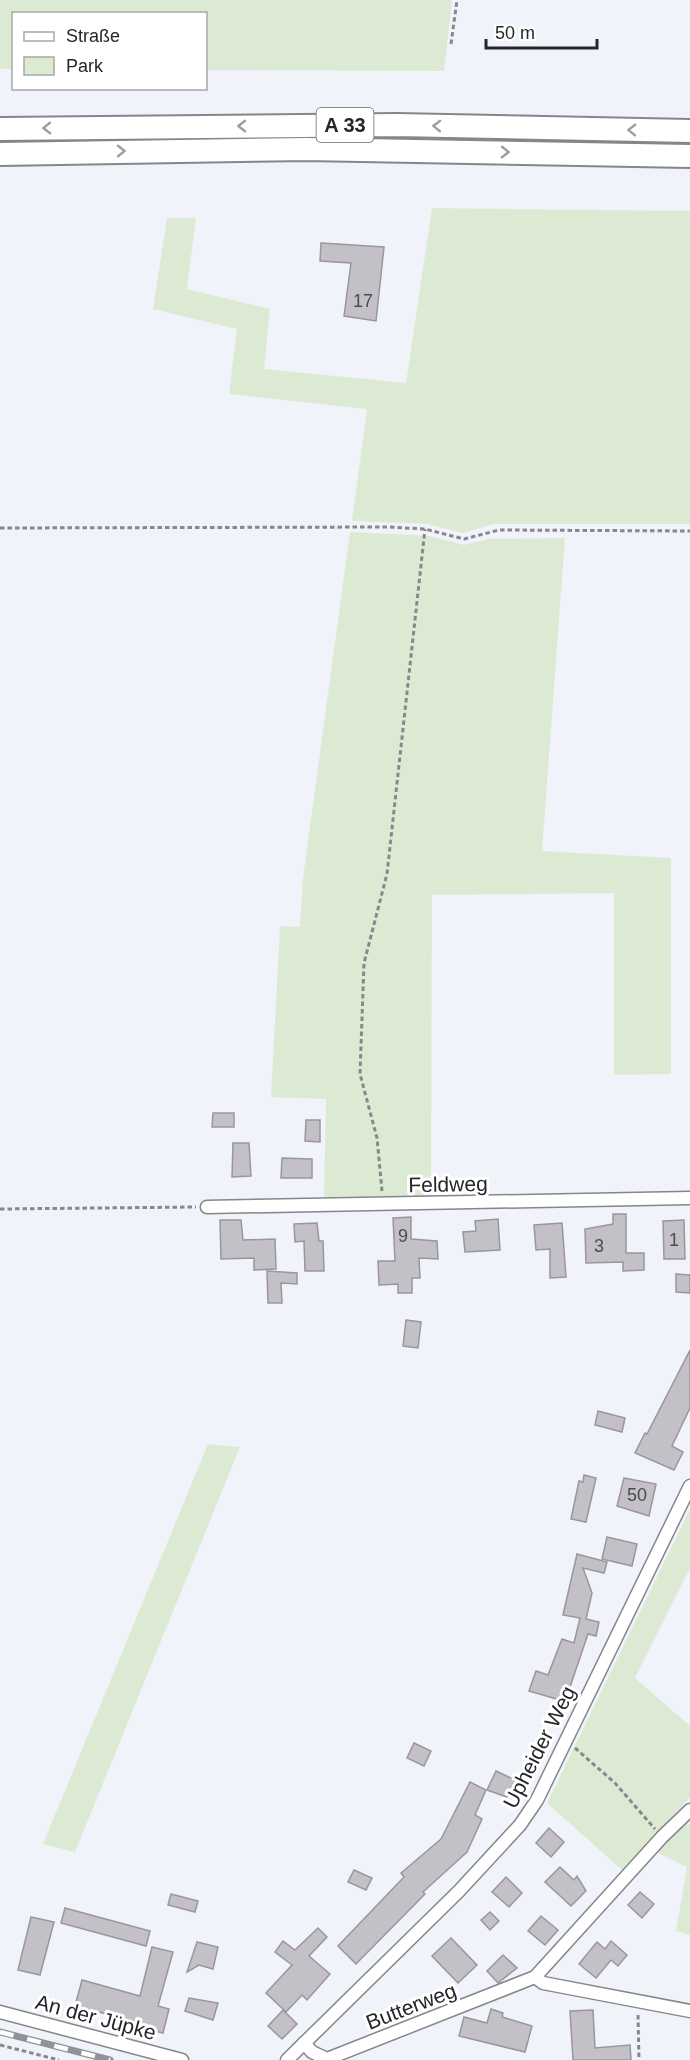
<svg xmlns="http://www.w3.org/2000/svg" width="690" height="2060" viewBox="0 0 690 2060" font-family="Arial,sans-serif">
	<rect width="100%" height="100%" fill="#f1f3fa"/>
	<g fill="#ddead3">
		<polygon points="0,0 452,0 444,71 206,70 206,14 14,14 13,69 0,69"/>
		<polygon points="432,208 690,211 690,524 493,524 463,533 427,524 352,521 367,409 229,394 237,329 153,309 167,218 196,218 187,289 270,309 264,369 406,383"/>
		<polygon points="350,532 430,536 464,545 488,539 565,538 542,851 671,858 671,1074 614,1075 614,893 432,895 431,1196 324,1198 326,1099 271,1097 280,926 300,927 303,878"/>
		<polygon points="208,1444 240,1447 75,1852 43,1844"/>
		<polygon points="690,1509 690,1568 635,1678 690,1726 690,1797 622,1870 547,1803"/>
		<polygon points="684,1823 690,1825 690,1935 676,1931 687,1867 656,1852"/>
	</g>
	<g fill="#c3c0c7" stroke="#99969c" stroke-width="1.5">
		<polygon points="321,243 384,247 376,321 344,316 351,263 320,261"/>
		<polygon points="213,1113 234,1113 234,1127 212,1127"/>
		<polygon points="306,1120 320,1120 320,1142 305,1141"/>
		<polygon points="233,1143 249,1143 251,1176 232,1177"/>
		<polygon points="282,1158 312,1159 312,1178 281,1178"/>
		<polygon points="613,1214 626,1214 626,1253 644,1253 644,1270 623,1271 623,1262 586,1263 585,1229 613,1224"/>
		<polygon points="411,1217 411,1239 437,1241 438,1259 419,1258 420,1278 412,1278 412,1293 398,1293 398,1284 379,1285 378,1261 395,1261 393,1218"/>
		<polygon points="498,1219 500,1250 465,1252 463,1232 476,1231 475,1221"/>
		<polygon points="220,1220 241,1220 243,1240 275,1239 276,1269 254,1270 254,1258 221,1259"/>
		<polygon points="684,1220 685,1259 664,1259 663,1221"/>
		<polygon points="317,1223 319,1241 323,1241 324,1271 305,1271 304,1241 295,1242 294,1224"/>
		<polygon points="562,1223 566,1277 550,1278 550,1249 536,1250 534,1225"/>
		<polygon points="267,1271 297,1273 297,1284 281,1283 282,1303 268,1303"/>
		<polygon points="676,1274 690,1275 690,1293 676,1292"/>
		<polygon points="406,1320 421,1322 418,1348 403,1346"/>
		<polygon points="690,1350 690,1408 672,1446 683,1452 674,1470 635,1453 645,1433 647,1434"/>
		<polygon points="598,1411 625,1418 622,1432 595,1425"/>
		<polygon points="584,1475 596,1478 586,1522 571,1519 579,1481 583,1482"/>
		<polygon points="624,1478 656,1484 649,1516 617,1506"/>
		<polygon points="607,1537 637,1544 632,1566 602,1559"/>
		<polygon points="577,1554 607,1562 604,1573 583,1568 592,1593 586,1619 599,1622 596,1636 588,1634 570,1687 564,1685 560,1700 529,1691 536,1671 548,1675 562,1639 574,1643 580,1618 563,1615"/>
		<polygon points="414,1743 431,1751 424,1766 407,1758"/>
		<polygon points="496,1771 515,1780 507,1797 487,1790"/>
		<polygon points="470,1782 486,1790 475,1815 482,1819 467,1852 423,1892 425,1894 356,1964 338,1946 404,1877 401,1873 441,1839"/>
		<polygon points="549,1828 564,1842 551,1857 536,1843"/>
		<polygon points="560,1867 574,1880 577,1876 586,1891 571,1906 545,1882"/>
		<polygon points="354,1870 372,1878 366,1890 348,1882"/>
		<polygon points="506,1877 522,1893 509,1907 492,1892"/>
		<polygon points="640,1892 654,1904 642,1918 628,1905"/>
		<polygon points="171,1894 198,1901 195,1912 168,1905"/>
		<polygon points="65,1908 150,1931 146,1946 61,1923"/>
		<polygon points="490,1912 499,1921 490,1930 481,1920"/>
		<polygon points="541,1916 558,1930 545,1945 528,1931"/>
		<polygon points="31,1917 54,1922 40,1975 18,1970"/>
		<polygon points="318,1928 327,1937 309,1956 330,1974 307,2000 302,1995 286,2012 266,1993 292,1965 275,1952 283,1941 295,1950"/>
		<polygon points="451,1938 477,1965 458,1983 432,1956"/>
		<polygon points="611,1941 627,1955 618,1966 611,1960 596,1978 579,1964 597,1942 605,1949"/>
		<polygon points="197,1942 218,1947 213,1969 199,1965 187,1972"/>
		<polygon points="152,1947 173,1952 158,2006 169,2009 163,2033 151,2030 149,2034 131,2030 134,2021 75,2006 82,1980 140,1996"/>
		<polygon points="503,1955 517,1968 498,1983 487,1971"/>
		<polygon points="189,1998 218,2003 213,2020 185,2011"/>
		<polygon points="491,2009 503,2013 502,2017 532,2026 525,2052 459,2036 464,2017 487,2023"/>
		<polygon points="283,2010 297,2024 282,2039 268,2026"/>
		<polygon points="593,2010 595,2048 630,2045 631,2060 573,2060 570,2011"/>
	</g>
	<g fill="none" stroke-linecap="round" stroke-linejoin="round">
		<defs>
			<g id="minor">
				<polyline points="207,1207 690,1198"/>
				<polyline points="535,1977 543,1983 690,2011"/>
				<polyline points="0,2012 182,2060"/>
				<polyline points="304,2043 312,2052 327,2059 535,1977 662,1837 690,1810"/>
				<polyline points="287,2060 459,1891 520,1825 537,1800 690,1486"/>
			</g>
			<g id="motorway">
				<polyline points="0,129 397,125 690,131"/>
				<polyline points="0,154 307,149 690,156"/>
			</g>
		</defs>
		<use href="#minor" stroke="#85868c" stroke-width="15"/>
		<use href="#motorway" stroke="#85868c" stroke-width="26"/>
		<g stroke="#86888d" stroke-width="3" stroke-dasharray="4.5 3" stroke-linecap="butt">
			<polyline points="451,44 457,0"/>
			<polyline points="0,528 389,527 425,529 464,539 499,530 690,531"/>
			<polyline points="382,1191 377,1138 360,1074 364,963 387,874 425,529"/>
			<polyline points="0,1209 196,1207"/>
			<polyline points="575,1748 615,1783 655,1829"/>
			<polyline points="638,2015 639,2060"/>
			<polyline points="0,2045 59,2060"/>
		</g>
		<use href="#minor" stroke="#fff" stroke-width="12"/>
		<use href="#motorway" stroke="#fff" stroke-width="22"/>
		<defs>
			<polyline id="rail" points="0,2032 110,2060"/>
		</defs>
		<use href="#rail" stroke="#909297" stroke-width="7"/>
		<use href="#rail" stroke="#fff" stroke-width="4.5" stroke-dasharray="14" stroke-linecap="butt"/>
	</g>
	<defs><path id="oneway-chevron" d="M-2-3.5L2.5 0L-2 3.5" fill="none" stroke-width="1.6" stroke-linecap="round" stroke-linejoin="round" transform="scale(1.5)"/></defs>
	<g stroke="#9d9d9f">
		<use href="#oneway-chevron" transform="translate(242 126) rotate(-180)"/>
		<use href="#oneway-chevron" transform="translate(437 126) rotate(-179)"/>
		<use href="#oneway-chevron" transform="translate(47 128) rotate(179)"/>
		<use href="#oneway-chevron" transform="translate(632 130) rotate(-179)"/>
		<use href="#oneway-chevron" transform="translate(121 151) rotate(-1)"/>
		<use href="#oneway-chevron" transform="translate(505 152) rotate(1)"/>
	</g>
	<g text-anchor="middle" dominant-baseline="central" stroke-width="6" stroke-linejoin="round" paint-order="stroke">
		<g font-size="18" fill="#4c4c50">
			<text x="363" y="301">17</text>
			<text x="403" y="1236">9</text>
			<text x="674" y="1240">1</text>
			<text x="599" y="1246">3</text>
			<text x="637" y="1495">50</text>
		</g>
		<rect fill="#fff" stroke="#666769" stroke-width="1.5" x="316.5" y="108" width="57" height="34" rx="4.5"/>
		<g font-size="20" font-weight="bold" fill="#252629">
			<text x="345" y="125">A 33</text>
		</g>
		<g font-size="21" fill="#252629" stroke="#fff">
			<text transform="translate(448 1184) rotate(-1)">Feldweg</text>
			<text transform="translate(539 1747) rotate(-63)">Upheider Weg</text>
			<text transform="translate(411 2006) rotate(-21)">Butterweg</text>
			<text transform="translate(96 2017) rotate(15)">An der Jüpke</text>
		</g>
	</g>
	<rect x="12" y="12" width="195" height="78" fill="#ffffff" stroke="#a8a8a9" stroke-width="1.5"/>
	<rect x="24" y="32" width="30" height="9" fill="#ffffff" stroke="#a8a8a9" stroke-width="1.5"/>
	<text x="66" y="42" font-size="18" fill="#252629">Straße</text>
	<rect x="24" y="57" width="30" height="18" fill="#ddead3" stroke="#a8a8a9" stroke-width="1.5"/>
	<text x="66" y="72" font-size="18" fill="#252629">Park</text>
	<path d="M486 39v9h111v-9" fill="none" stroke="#252629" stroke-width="3"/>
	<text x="495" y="39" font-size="18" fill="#252629" stroke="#ffffff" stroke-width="4.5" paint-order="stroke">50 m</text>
</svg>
